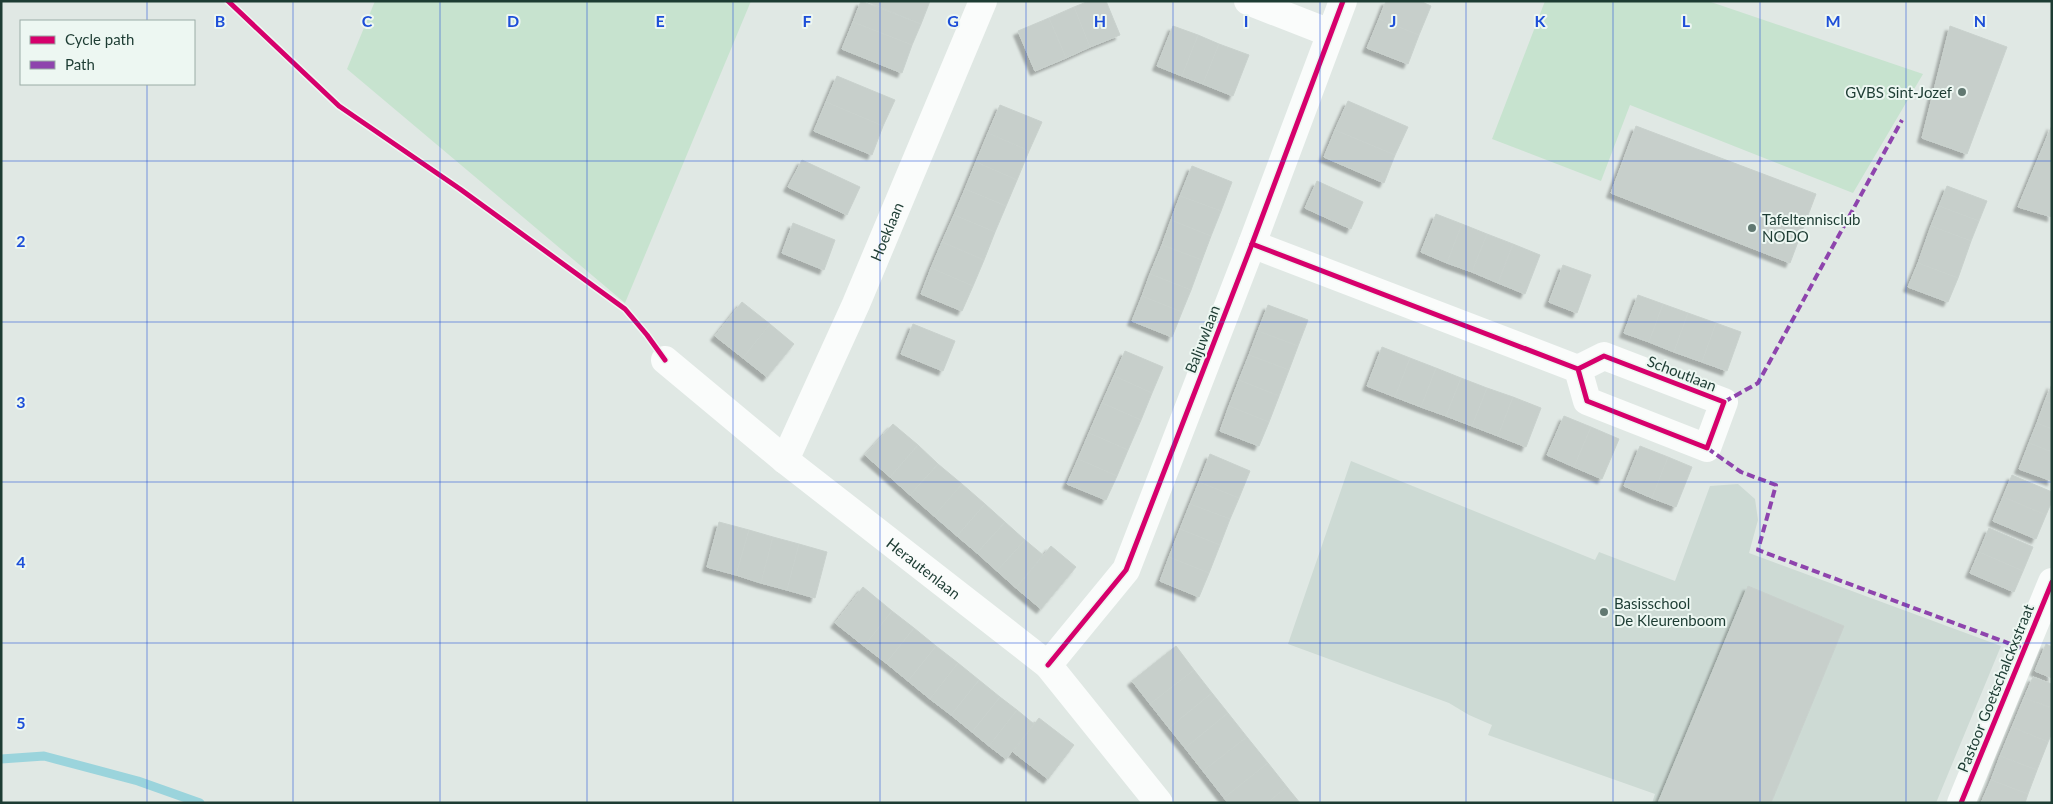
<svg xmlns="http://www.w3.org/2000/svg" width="2053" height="804" viewBox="0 0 2053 804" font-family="Lato,sans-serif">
	<defs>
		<filter id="shadow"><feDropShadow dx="-4.5" dy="4.5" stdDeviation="1" flood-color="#0004"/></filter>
	</defs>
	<rect width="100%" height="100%" fill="#e0e8e4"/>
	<polygon fill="#cddad4" points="1351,461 1595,560 1599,552 1675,581 1710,486 1738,484 1755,499 1758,520 1749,553 2001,646 1936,803 1652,803 1655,794 1488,735 1492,725 1469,715 1449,703 1288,644"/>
	<g fill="#c7e3cf">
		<polygon points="375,1 751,1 625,303 347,69"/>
		<polygon points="1545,1 1708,1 1923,74 1853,193 1630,105 1601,181 1492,139"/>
	</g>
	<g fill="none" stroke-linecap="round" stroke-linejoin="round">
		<polyline stroke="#9bd4dc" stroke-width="9" points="1,759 44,756 138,781 200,803"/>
	</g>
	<g fill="#c7cfcb" stroke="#c9d1cd" filter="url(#shadow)">
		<polygon points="861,1 921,24 912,45 853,22"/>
		<polygon points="865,1 930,1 921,24"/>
		<polygon points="1089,1 1106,1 1120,35 1090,47 1074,7"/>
		<polygon points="1386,1 1420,1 1431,6 1419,35 1379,19"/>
		<polygon points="1074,7 1090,47 1066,58 1049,18"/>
		<polygon points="1049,18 1066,58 1035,71 1018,31"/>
		<polygon points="1379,19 1419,35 1408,64 1367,48"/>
		<polygon points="853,22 912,45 902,73 842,49"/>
		<polygon points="1173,26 1198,35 1182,76 1157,66"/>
		<polygon points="1950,26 2007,47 1967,154 1922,138"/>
		<polygon points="1198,35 1219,44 1203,84 1182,76"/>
		<polygon points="1219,44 1249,55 1233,96 1203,84"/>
		<polygon points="837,76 895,100 883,126 826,102"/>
		<polygon points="1348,101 1408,127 1395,155 1335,130"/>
		<polygon points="826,102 883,126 872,155 814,131"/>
		<polygon points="1000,105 1042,122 1029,151 988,133"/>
		<polygon points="2052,125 2052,217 2018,207"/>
		<polygon points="1636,126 1816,194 1790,263 1611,193"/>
		<polygon points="1335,130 1395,155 1384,183 1324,157"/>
		<polygon points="988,133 1029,151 1017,180 976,162"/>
		<polygon points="802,160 860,187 847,215 788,187"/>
		<polygon points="976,162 1017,180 1006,206 965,189"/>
		<polygon points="1192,166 1232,182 1221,211 1180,196"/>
		<polygon points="1317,181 1363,202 1351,229 1305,208"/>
		<polygon points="1947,186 1987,201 1979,221 1939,206"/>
		<polygon points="965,189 1006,206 995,232 954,215"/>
		<polygon points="1180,196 1221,211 1211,236 1171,220"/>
		<polygon points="1939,206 1979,221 1971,241 1931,226"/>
		<polygon points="1436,214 1462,224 1447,263 1421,252"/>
		<polygon points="954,215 995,232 984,260 942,242"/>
		<polygon points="1171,220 1211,236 1202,260 1162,245"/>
		<polygon points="793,223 835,240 824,270 782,253"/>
		<polygon points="1462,224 1487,234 1472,272 1447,263"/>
		<polygon points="1931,226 1971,241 1958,278 1918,263"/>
		<polygon points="1487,234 1513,244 1498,283 1472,272"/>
		<polygon points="942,242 984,260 973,286 931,268"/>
		<polygon points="1513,244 1540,255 1525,294 1498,283"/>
		<polygon points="1162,245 1202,260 1191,290 1150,274"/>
		<polygon points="1918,263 1958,278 1948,302 1908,287"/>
		<polygon points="1563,265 1591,275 1577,313 1549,302"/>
		<polygon points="931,268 973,286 962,311 921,294"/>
		<polygon points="1150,274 1191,290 1182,312 1142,296"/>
		<polygon points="1638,295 1663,304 1649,342 1624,333"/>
		<polygon points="1142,296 1182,312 1172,337 1132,321"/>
		<polygon points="742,302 770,324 743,358 715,336"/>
		<polygon points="1663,304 1688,313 1674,352 1649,342"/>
		<polygon points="1268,305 1308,320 1298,346 1258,331"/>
		<polygon points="1688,313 1716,323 1702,362 1674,352"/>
		<polygon points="1716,323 1741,332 1727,371 1702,362"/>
		<polygon points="770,324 794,344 767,377 743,358"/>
		<polygon points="913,324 955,341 943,371 901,354"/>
		<polygon points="1258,331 1298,346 1289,370 1249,355"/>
		<polygon points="1382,347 1410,358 1395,397 1367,386"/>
		<polygon points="1125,351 1163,367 1152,393 1114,376"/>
		<polygon points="1249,355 1289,370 1279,396 1239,380"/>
		<polygon points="1410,358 1436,368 1421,407 1395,397"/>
		<polygon points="1436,368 1461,378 1446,416 1421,407"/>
		<polygon points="1114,376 1152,393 1141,420 1102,403"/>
		<polygon points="1461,378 1487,388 1472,426 1446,416"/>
		<polygon points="1239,380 1279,396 1269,422 1229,406"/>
		<polygon points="2052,384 2052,404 2045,401"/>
		<polygon points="1487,388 1513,397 1498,436 1472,426"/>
		<polygon points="1513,397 1541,408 1526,447 1498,436"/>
		<polygon points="2045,401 2052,404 2052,429 2037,423"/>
		<polygon points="1102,403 1141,420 1128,450 1089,433"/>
		<polygon points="1229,406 1269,422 1259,446 1220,431"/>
		<polygon points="1564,416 1591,427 1574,467 1547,455"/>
		<polygon points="2037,423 2052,429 2052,452 2029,443"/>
		<polygon points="893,424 918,445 890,477 865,455"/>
		<polygon points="1591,427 1619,439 1602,479 1574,467"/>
		<polygon points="1089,433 1128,450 1117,476 1078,459"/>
		<polygon points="2029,443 2052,452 2052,481 2019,469"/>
		<polygon points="918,445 938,464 910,495 890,477"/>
		<polygon points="1640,446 1668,457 1652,498 1624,486"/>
		<polygon points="1210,454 1250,471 1239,498 1199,482"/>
		<polygon points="1668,457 1692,467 1676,507 1652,498"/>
		<polygon points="1078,459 1117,476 1106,500 1067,484"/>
		<polygon points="938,464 962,484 934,516 910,495"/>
		<polygon points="2012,475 2052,492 2052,501 2046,515 2003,497"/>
		<polygon points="1199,482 1239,498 1230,519 1190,504"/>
		<polygon points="962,484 985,504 957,536 934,516"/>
		<polygon points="2003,497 2046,515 2036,539 1993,521"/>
		<polygon points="985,504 1005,522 977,553 957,536"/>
		<polygon points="1190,504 1230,519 1220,545 1180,529"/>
		<polygon points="719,522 749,530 736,575 707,567"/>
		<polygon points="1005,522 1025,540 997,571 977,553"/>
		<polygon points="1989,528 2033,547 2023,571 1979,552"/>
		<polygon points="1180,529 1220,545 1209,573 1169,557"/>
		<polygon points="749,530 773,537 761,583 736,575"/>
		<polygon points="773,537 799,544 787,590 761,583"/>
		<polygon points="1025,540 1043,555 1016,588 997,571"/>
		<polygon points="799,544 827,552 815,598 787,590"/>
		<polygon points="1051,546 1076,567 1041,609 1016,588"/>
		<polygon points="1979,552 2023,571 2014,592 1970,573"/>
		<polygon points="1169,557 1209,573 1199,597 1160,581"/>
		<polygon points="1748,586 1844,626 1771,803 1658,803"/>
		<polygon points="863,587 892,611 864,646 835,623"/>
		<polygon points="892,611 914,628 886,663 864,646"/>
		<polygon points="914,628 936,646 908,681 886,663"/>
		<polygon points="2046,644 2052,647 2052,678 2035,671"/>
		<polygon points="936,646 958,663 930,699 908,681"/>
		<polygon points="1176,646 1194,670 1150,704 1132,681"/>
		<polygon points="958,663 979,680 951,715 930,699"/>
		<polygon points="1194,670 1212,693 1169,728 1150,704"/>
		<polygon points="2033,677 2052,684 2052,708 2024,698"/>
		<polygon points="979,680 1000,697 972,732 951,715"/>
		<polygon points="1212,693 1228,713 1185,748 1169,728"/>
		<polygon points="1000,697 1017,710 989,746 972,732"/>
		<polygon points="2024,698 2052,708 2052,733 2048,742 2012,727"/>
		<polygon points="1017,710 1034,724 1006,759 989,746"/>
		<polygon points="1228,713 1247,737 1203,771 1185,748"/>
		<polygon points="1039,718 1074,745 1048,779 1013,752"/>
		<polygon points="2012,727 2048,742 2037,770 2000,756"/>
		<polygon points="1247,737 1268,763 1224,798 1203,771"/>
		<polygon points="2000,756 2037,770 2028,794 1991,780"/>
		<polygon points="1268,763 1287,787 1267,803 1228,803 1224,798"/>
		<polygon points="1991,780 2028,794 2025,803 1981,803"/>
		<polygon points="1287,787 1300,803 1267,803"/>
	</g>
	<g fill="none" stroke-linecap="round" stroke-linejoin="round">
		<g stroke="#fafcfb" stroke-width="28">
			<polyline points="1248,1 1330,33"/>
			<polyline points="1252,244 1578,369 1587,401 1707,448 1724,402 1604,356 1578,369"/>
			<path id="s1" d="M 665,360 L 785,460 L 1048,665 L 1159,803"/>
			<path id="s2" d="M 785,460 L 856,304 L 983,1"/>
			<polyline points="1048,665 1126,570 1252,244 1343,1"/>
			<polyline points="1961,803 2052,582"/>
		</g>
		<g stroke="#8e44ad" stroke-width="4" stroke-dasharray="8 4" stroke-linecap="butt">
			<polyline points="1724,402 1758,383 1902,120"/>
			<polyline points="1707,448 1741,472 1776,485 1758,550 2024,649"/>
		</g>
		<defs>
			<g id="cycleway">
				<polyline points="228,1 339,106 460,189 625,309 647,335 665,360"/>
				<polyline points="1252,244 1578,369 1587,401 1707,448 1724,402 1604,356 1578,369"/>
				<polyline points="1048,665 1126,570 1252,244 1343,1"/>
				<polyline points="1961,803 2052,582"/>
			</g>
		</defs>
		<use href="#cycleway" stroke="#edf7f2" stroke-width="8"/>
		<use href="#cycleway" stroke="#d6006c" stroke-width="5"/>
	</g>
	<path fill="none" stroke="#1d4ed8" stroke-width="1" stroke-opacity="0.55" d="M 147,1 L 147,21M 293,1 L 293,803M 440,1 L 440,803M 587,1 L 587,803M 733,1 L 733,803M 880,1 L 880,803M 1026,1 L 1026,803M 1173,1 L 1173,803M 1320,1 L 1320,803M 1466,1 L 1466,803M 1613,1 L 1613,803M 1760,1 L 1760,803M 1906,1 L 1906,803M 147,84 L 147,803M 1,161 L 2052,161M 1,322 L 2052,322M 1,482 L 2052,482M 1,643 L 2052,643"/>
	<g fill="#617871" stroke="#edf7f2" stroke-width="2">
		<circle cx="1962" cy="92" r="5"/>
		<circle cx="1752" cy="228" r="5"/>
		<circle cx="1604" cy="612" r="5"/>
	</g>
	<g text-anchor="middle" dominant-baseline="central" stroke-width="4" stroke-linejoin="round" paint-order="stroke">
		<g font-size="15" fill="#1d3c33" stroke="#edf7f2" text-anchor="start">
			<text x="1952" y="92" text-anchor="end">GVBS Sint-Jozef</text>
			<text x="1762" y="219">Tafeltennisclub<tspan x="1762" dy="17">NODO</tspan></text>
			<text x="1614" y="603">Basisschool<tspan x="1614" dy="17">De Kleurenboom</tspan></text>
		</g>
		<g font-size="15" fill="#1d3c33" stroke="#edf7f2">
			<text stroke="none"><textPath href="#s2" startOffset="250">Hoeklaan</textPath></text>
			<text transform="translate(1202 339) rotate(-69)">Baljuwlaan</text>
			<text transform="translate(1682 373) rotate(21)">Schoutlaan</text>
			<text stroke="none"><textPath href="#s1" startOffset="332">Herautenlaan</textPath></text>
			<text transform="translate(1995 688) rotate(-68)">Pastoor Goetschalckxstraat</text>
		</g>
	</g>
	<g font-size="16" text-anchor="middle" font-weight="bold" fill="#1d4ed8" stroke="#edf7f2" stroke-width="4" stroke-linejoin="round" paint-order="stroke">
		<text x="220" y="27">B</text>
		<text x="367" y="27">C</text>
		<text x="513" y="27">D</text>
		<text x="660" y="27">E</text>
		<text x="807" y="27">F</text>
		<text x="953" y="27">G</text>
		<text x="1100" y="27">H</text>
		<text x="1246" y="27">I</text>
		<text x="1393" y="27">J</text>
		<text x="1540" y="27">K</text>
		<text x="1686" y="27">L</text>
		<text x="1833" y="27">M</text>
		<text x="1980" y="27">N</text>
		<text x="21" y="247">2</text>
		<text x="21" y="408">3</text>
		<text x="21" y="568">4</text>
		<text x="21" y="729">5</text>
	</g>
	<rect width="2053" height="804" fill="none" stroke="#1d3c33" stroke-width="5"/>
	<rect x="20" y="20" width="175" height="65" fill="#edf7f2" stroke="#9aaca6"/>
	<rect x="30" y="36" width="25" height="8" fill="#d6006c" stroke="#9aaca6"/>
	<text x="65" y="45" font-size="15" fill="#1d3c33">Cycle path</text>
	<rect x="30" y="61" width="25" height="8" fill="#8e44ad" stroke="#9aaca6"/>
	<text x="65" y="70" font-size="15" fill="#1d3c33">Path</text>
</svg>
